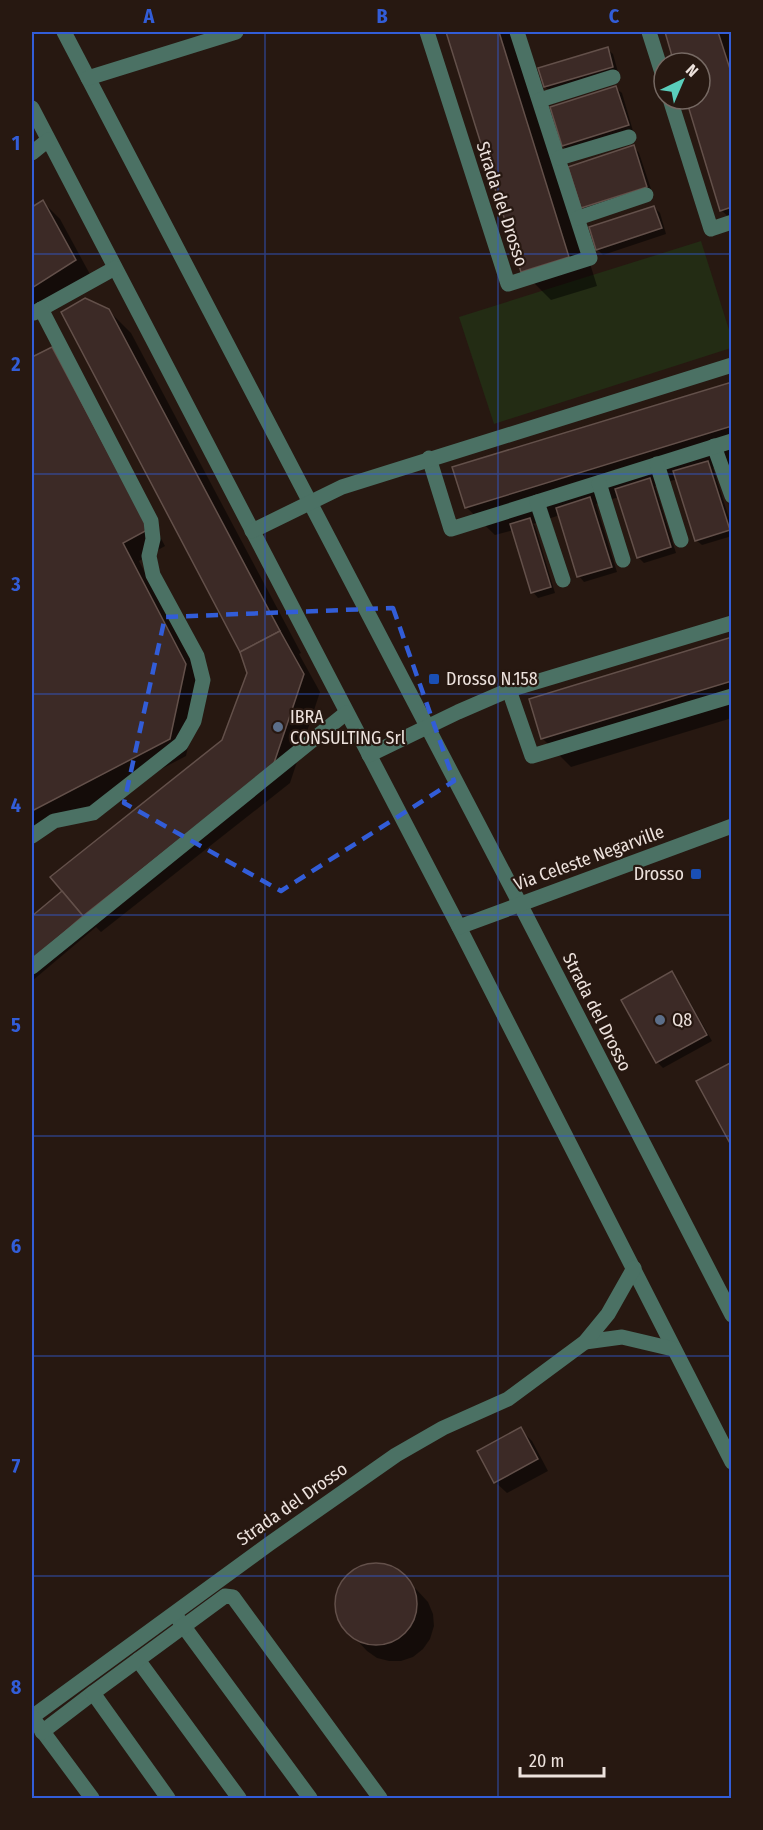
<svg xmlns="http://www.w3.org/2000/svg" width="763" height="1830" viewBox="0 0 763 1830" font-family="'Fira Sans Condensed',sans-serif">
	<rect width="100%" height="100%" fill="#271811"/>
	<polygon fill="#232c14" points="701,241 731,336 731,348 494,424 459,317"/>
	<g fill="#0007">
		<polygon points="448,32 518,32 597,286 551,300 522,271"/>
		<polygon points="666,32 732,32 732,220 721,210 687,99 700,99 700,63 676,63"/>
		<polygon points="607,49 613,54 618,72 551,92 545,87"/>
		<polygon points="616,88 622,93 633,131 569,151 563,146"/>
		<polygon points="634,147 639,153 652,192 588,213 583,207"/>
		<polygon points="42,201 60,219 92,278 32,315 32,209"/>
		<polygon points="654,207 660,213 666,234 603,255 597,249"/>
		<polygon points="108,310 131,333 301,653 299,654 320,692 290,783 101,932 96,927 32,981 32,918 61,893 223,741 248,673"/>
		<polygon points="51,349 69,366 165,546 139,561 202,682 186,756 32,837 32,359"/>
		<polygon points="732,383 732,463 713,468 732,527 732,536 702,545 696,540 677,479 655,486 676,553 644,563 638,557 619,497 596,504 617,572 584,582 579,576 560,515 533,524 535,526 555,593 538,598 533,592 514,530 495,535 466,507"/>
		<polygon points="732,639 732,718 571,767 542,738"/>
		<polygon points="672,973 677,979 712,1041 663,1068 657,1062"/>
		<polygon points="520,1429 532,1441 548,1471 507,1493 495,1482"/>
		<polygon points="380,1564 392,1567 402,1574 428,1602 433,1614 434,1626 430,1639 423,1649 413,1657 401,1661 389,1661 377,1658 367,1651 341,1623 337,1611 336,1599 340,1587 346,1577 356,1569 367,1565"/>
	</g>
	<g fill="#3c2a26" stroke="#63504a" stroke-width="1.5">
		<polygon points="446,32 499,32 569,257 521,272"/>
		<polygon points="665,32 718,32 732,75 732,207 720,211 686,99 700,99 700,63 674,63"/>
		<polygon points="608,47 613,67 544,87 538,68"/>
		<polygon points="616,86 629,125 562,146 550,107"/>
		<polygon points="634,145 647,187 581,208 568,167"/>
		<polygon points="43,200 76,260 32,288 32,207"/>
		<polygon points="654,206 662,228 596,250 589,227"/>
		<polygon points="85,298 109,309 280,631 240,652 61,312"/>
		<polygon points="52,347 149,529 123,543 186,664 170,739 32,811 32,357"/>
		<polygon points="732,382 732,426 465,508 452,467"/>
		<polygon points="708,461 730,530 695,541 673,471"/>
		<polygon points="650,478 671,547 637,558 615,489"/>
		<polygon points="590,497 612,567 577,577 556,508"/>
		<polygon points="530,518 551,587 531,593 510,524"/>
		<polygon points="280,631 304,674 273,766 83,916 50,877 222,740 247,673 240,652"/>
		<polygon points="732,637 732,681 541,739 529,699"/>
		<polygon points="62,891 83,916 32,960 32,916"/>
		<polygon points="672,971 707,1035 656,1063 621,1000"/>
		<polygon points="732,1062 732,1147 696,1081"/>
		<polygon points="521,1427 538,1459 494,1483 477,1451"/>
		<circle cx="376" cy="1604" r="41"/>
	</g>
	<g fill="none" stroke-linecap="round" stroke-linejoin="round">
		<g stroke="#4b7164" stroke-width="15">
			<polyline points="64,32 520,904 732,1315"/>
			<polyline points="427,32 508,284 590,258 517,32"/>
			<polyline points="649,32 664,79"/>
			<polyline points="88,78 236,32"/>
			<polyline points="670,99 711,229 732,222"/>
			<polyline points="540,100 613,77"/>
			<polyline points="32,108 459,927 732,1462"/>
			<polyline points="32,153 48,140"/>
			<polyline points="559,158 629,137"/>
			<polyline points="578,218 646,195"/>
			<polyline points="34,313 115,268"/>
			<polyline points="714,446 732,496"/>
			<polyline points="429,458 451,529 732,441"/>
			<polyline points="657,464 681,540"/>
			<polyline points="599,483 623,560"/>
			<polyline points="537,502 563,580"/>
			<polyline points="252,531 342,487 732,365"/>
			<polyline points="509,690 532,756 732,696"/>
			<polyline points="369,755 458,712 509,690 732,623"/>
			<polyline points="32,836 54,821 93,813 181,744 194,721 203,680 197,656 153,575 149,556 153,539 151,521 41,309"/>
			<polyline points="459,927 732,826"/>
			<polyline points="32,967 346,713"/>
			<polyline points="585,1342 622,1337 673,1349"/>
			<polyline points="179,1620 310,1798"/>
			<polyline points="138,1660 239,1798"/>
			<polyline points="32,1717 269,1544 396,1455 443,1428 508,1399 585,1342 608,1314 634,1268"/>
			<polyline points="32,1717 92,1798"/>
			<polyline points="42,1732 93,1693"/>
			<polyline points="168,1798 93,1693 225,1596 233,1597 380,1798"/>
		</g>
	</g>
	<path fill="none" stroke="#325dd8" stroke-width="4.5" stroke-dasharray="12 8" stroke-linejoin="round" d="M 393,608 L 454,781 L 281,891 L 124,803 L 165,617 Z"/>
	<path fill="none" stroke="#325dd8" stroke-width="1.5" stroke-opacity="0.55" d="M 265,32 L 265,1798M 498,32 L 498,1798M 32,254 L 732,254M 32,474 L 732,474M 32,694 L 732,694M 32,915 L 732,915M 32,1136 L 732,1136M 32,1356 L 732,1356M 32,1576 L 732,1576"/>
	<g fill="#1a4fb4" stroke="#271811" stroke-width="2">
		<rect x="428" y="673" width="12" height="12" rx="3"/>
		<rect x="690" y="868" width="12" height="12" rx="3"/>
	</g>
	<g fill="#5c6f8a" stroke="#271811" stroke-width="2">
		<circle cx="278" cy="727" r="6"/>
		<circle cx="660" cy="1020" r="6"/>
	</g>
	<g text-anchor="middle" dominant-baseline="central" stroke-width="4.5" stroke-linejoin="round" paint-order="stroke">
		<g font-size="18" fill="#ede2dd" stroke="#271811">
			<text transform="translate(502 204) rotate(72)">Strada del Drosso</text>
			<text transform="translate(589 858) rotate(-20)">Via Celeste Negarville</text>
			<text transform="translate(597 1012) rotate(63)">Strada del Drosso</text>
			<text transform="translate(292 1504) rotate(-35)">Strada del Drosso</text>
		</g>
		<g font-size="18" fill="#ede2dd" stroke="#271811" text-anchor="start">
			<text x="446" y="679">Drosso N.158</text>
			<text x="290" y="717">IBRA<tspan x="290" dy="21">CONSULTING Srl</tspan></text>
			<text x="684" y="874" text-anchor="end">Drosso</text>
			<text x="672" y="1020">Q8</text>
		</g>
	</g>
	<rect width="763" height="1830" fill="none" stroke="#271811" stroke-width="66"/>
	<g transform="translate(682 81) rotate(44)"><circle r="28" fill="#271811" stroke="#766963" stroke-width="1.5"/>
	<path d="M0-4.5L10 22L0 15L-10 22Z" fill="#5acebc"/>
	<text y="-9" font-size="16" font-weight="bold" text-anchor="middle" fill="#ede2dd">N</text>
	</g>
	<path d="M520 1767v9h84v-9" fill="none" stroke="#ede2dd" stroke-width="3"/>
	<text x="529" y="1767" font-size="18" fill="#ede2dd" stroke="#271811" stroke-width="4.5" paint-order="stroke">20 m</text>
	<rect x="33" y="33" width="697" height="1764" fill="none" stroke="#325dd8" stroke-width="2"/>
	<g font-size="20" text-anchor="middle" font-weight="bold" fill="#325dd8">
		<text x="149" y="23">A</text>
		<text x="382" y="23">B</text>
		<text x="614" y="23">C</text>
		<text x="16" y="150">1</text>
		<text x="16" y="371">2</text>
		<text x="16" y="591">3</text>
		<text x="16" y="812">4</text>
		<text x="16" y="1032">5</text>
		<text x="16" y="1253">6</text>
		<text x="16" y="1473">7</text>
		<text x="16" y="1694">8</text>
	</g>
</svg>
